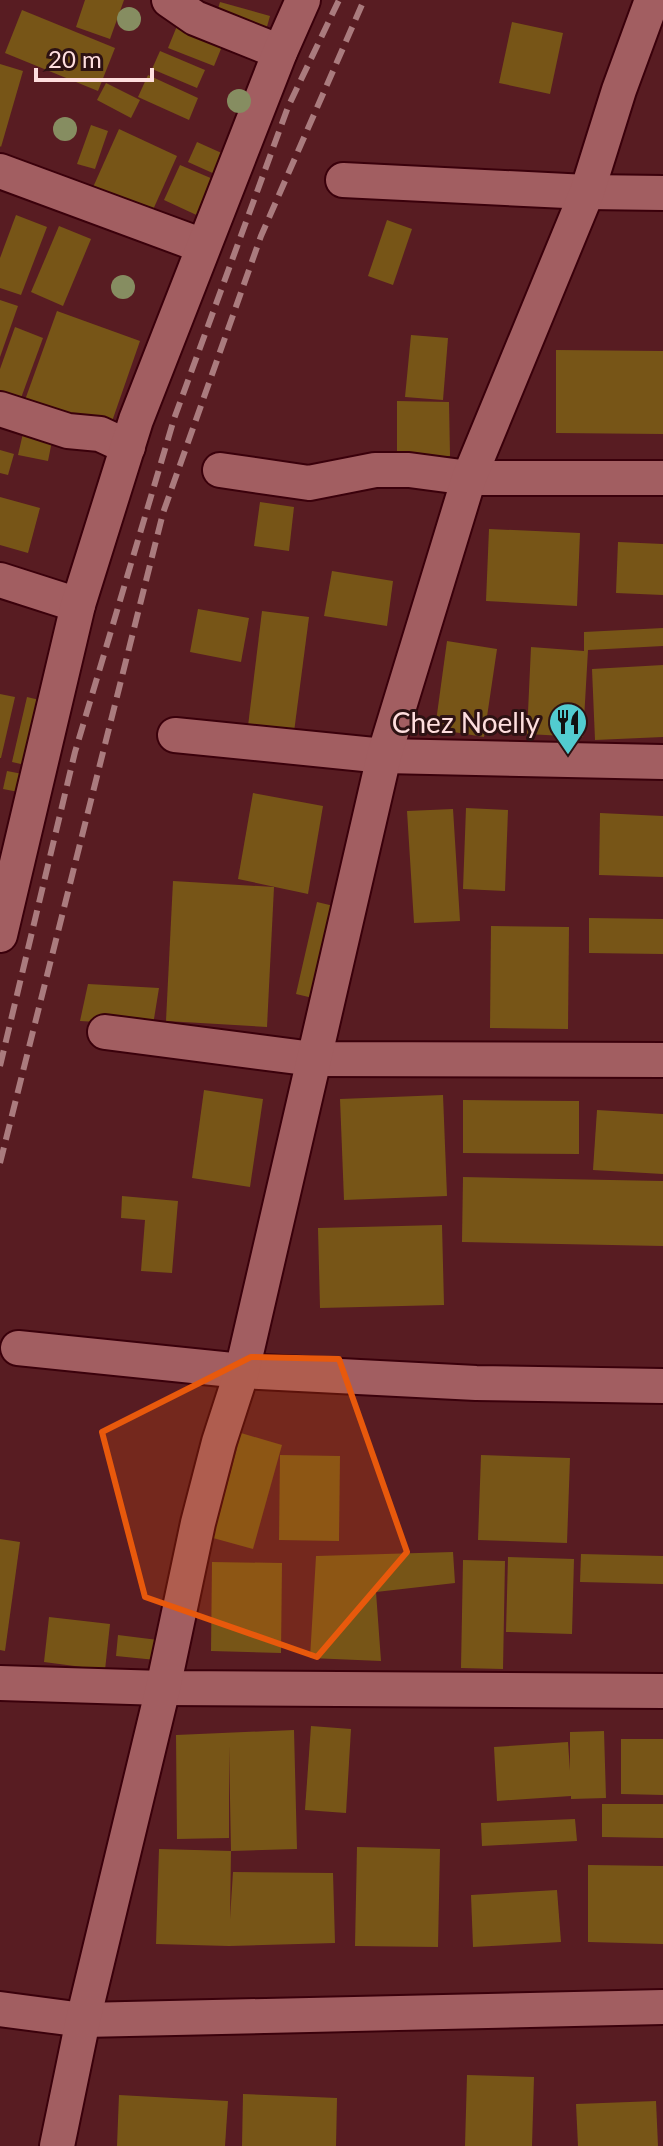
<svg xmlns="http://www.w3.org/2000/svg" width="663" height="2146" viewBox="0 0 663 2146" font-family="Lato,sans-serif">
	<rect width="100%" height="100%" fill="#581c22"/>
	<g fill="#775517">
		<polygon points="85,0 124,0 110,39 76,27"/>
		<polygon points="220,2 270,16 264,37 214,22"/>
		<polygon points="22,10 115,48 98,91 5,53"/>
		<polygon points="512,22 563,33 550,94 499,83"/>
		<polygon points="177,26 223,44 214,66 168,48"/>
		<polygon points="160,51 205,70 197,88 152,69"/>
		<polygon points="0,64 23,71 1,147 0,146"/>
		<polygon points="148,75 198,98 189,120 138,97"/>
		<polygon points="106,83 140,100 131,118 97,100"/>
		<polygon points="91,125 108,131 95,169 77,164"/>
		<polygon points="119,129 177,156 148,221 90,194"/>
		<polygon points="197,142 235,159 226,179 188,162"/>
		<polygon points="180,165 220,182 203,218 164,200"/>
		<polygon points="16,215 47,227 21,295 0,288 0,258"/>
		<polygon points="387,220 412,229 393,285 368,276"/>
		<polygon points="59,226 91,239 63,306 31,292"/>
		<polygon points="0,300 18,306 0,357"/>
		<polygon points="57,311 140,341 109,430 25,400"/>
		<polygon points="15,327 43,338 21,398 0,390 0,369"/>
		<polygon points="411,335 448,338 443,400 405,397"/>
		<polygon points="556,350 663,351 663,434 556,433"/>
		<polygon points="397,401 449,402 450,456 397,456"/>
		<polygon points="24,429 53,436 48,461 18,455"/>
		<polygon points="0,450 14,454 8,475 0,473"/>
		<polygon points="0,497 40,508 28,553 0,545"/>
		<polygon points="260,502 294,507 289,551 254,546"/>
		<polygon points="489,529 580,533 577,606 486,601"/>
		<polygon points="618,542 663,544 663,595 616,593"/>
		<polygon points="332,571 393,581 387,626 324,616"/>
		<polygon points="198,609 249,618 241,662 190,652"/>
		<polygon points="262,611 309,617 294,732 248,726"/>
		<polygon points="663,628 663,646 588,650 583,737 527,734 531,647 584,651 584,632"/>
		<polygon points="447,641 497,649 484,737 435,729"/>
		<polygon points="663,665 663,737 595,740 592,669"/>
		<polygon points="0,694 15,697 1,758 0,758"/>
		<polygon points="27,697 48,702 34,767 12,762"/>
		<polygon points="7,771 33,776 29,794 3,789"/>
		<polygon points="253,793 323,806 308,894 238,879"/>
		<polygon points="466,808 508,810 505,891 463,889"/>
		<polygon points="453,809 460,921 414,923 407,811"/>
		<polygon points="600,813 663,816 663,877 599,875"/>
		<polygon points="173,881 274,887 267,1027 166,1021"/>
		<polygon points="317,902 338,907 317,999 296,994"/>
		<polygon points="589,918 663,919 663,954 589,953"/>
		<polygon points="491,926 569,927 568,1029 490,1028"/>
		<polygon points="88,984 159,988 153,1025 80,1021"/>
		<polygon points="204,1090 263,1099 250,1187 192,1178"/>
		<polygon points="443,1095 447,1196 344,1200 340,1099"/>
		<polygon points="463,1100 579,1101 579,1154 463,1153"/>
		<polygon points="597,1110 663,1114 663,1174 593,1170"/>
		<polygon points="463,1177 663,1181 663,1246 462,1242"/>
		<polygon points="122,1196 178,1201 172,1273 141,1271 145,1220 121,1218"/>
		<polygon points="442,1225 444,1305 320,1308 318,1228"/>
		<polygon points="241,1433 282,1445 253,1549 213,1538"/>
		<polygon points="280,1455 340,1456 339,1541 279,1540"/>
		<polygon points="481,1455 570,1458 567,1543 478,1540"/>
		<polygon points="0,1539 20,1542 5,1651 0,1650"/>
		<polygon points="453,1552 455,1583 376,1592 381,1661 310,1658 316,1556"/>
		<polygon points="581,1554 663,1556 663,1584 580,1582"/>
		<polygon points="508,1557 574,1559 572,1634 506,1632"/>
		<polygon points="463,1560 505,1561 503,1669 461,1668"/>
		<polygon points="212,1562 282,1563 281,1653 211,1651"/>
		<polygon points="49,1617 110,1624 105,1670 44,1662"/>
		<polygon points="118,1635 158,1640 156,1660 116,1656"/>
		<polygon points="311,1726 351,1729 346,1813 305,1810"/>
		<polygon points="294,1730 297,1849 231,1851 229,1746 229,1838 177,1839 176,1735"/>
		<polygon points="604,1731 606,1798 571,1799 571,1796 497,1801 494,1747 568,1742 570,1771 570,1732"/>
		<polygon points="621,1739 663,1739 663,1795 621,1794"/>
		<polygon points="602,1804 663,1804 663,1838 602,1837"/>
		<polygon points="575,1819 577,1841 482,1846 481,1823"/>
		<polygon points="357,1847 440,1849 438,1947 355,1946"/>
		<polygon points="159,1849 231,1851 230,1919 233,1872 333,1873 335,1943 229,1946 156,1944"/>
		<polygon points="588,1865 663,1866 663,1944 588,1942"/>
		<polygon points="557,1890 561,1942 473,1947 471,1895"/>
		<polygon points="467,2075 534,2077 532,2146 465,2146"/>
		<polygon points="243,2094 337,2098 336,2146 242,2146"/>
		<polygon points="119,2095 228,2101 225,2146 117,2146"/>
		<polygon points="656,2101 658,2146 578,2146 576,2104"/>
	</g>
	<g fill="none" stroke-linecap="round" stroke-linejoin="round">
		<defs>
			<g id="minor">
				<polyline points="169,0 195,18 280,52"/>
				<polyline points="0,171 203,246"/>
				<polyline points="343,180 587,192 663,193"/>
				<polyline points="0,409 68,431 100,434 128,447"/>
				<polyline points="220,470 309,483 375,470 409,470 469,478 663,478"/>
				<polyline points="0,580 78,605"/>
				<polyline points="175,735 384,756 663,762"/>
				<polyline points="0,935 78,605 136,420 280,52 303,0"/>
				<polyline points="105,1032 313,1059 663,1060"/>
				<polyline points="18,1348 242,1371 476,1383 663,1386"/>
				<polyline points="0,1683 163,1688 663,1691"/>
				<polyline points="0,2009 83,2020 663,2007"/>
				<polyline points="57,2146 83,2020 163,1688 198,1523 219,1442 242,1371 384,756 469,478 587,192 619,90 652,0"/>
			</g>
		</defs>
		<use href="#minor" stroke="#3a000b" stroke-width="38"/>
		<use href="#minor" stroke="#a25e61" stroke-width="34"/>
		<g stroke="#aa7b7e" stroke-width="6" stroke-dasharray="16 8" stroke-linecap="butt">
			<polyline points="0,1066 75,752 174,419 288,107 339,0"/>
			<polyline points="0,1163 163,513 261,236 364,0"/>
		</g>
	</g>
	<g fill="#868d61">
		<circle cx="129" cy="19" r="12"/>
		<circle cx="239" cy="101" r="12"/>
		<circle cx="65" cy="129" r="12"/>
		<circle cx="123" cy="287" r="12"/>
	</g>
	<path fill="#e8590c" fill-opacity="0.2" stroke="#e8590c" stroke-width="6" stroke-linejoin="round" d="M 251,1357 L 339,1359 L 407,1552 L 317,1657 L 145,1597 L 102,1432 Z"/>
	<defs>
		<symbol id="restaurant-pin" viewBox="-11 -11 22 30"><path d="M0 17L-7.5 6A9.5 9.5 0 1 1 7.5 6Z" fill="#52ccd0" stroke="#2d1213"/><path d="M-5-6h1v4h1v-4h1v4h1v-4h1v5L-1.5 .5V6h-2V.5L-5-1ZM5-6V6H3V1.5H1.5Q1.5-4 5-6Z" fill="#111"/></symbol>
	</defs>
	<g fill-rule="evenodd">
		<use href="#restaurant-pin" x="546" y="700" width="44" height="60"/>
	</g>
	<g text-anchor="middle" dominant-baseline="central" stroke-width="6" stroke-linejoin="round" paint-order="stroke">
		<g font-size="28" fill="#fedede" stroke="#2d1213" text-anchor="end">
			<text x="540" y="722">Chez Noelly</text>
		</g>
	</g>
	<path d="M36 68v12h116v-12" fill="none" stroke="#fedede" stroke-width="4"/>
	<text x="48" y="68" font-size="24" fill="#fedede" stroke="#2d1213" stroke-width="6" paint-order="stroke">20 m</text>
</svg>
